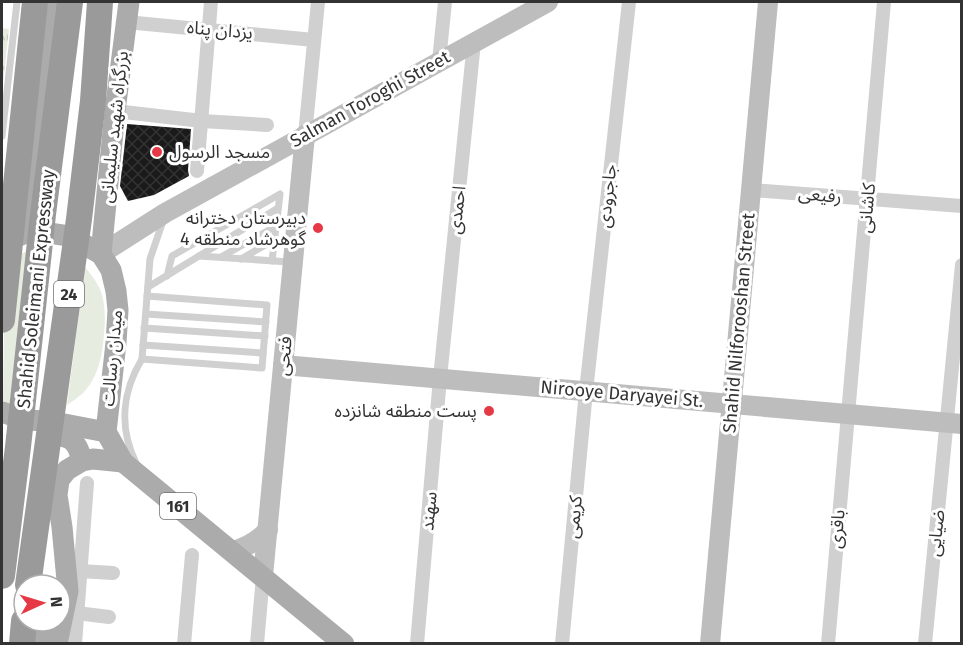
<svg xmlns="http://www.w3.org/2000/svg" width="963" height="645" viewBox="0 0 963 645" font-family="'Fira Sans','Noto Sans Arabic',sans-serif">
	<defs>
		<pattern id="park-tufts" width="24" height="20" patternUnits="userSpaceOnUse" patternTransform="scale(1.5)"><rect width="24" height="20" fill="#e6ecdf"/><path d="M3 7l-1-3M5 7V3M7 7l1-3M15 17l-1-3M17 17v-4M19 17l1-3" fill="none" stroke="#c6cbc0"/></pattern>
		<pattern id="building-cross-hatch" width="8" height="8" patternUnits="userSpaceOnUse" patternTransform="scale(1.5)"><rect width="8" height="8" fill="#1a1a1a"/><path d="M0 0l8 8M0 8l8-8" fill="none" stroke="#333"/></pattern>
	</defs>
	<rect width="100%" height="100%" fill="#fff"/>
	<polygon fill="url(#park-tufts)" points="2,28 9,29 2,92"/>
	<g fill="#e6ecdf">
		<polygon points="29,251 16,408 7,405 3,401 4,323 19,254"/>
		<path d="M 85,267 C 92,276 99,284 102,295 C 108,314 104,362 93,379 C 87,391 78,398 67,405 Z"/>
	</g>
	<polygon fill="url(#building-cross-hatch)" points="127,124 191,129 188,170 189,176 154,195 128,201 120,186"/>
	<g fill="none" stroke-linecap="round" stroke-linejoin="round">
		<g stroke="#d0d0d0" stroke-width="7">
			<polyline points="2,136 17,2"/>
			<polyline points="199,256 290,262"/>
			<polyline points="221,257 276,226"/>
			<polyline points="241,259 274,240"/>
			<polyline points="167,276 172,256 280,194 272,261"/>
			<polyline points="148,287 278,208"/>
			<polyline points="146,314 266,322"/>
			<polyline points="144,328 265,336"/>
			<polyline points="143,345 263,353"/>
			<polyline points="142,359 262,368 267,305 147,296"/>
			<path d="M 136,463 C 119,428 122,392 142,359 L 150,259 L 163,221"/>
		</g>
		<g stroke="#d0d0d0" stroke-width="14">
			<polyline points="126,22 314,40"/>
			<polyline points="439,61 445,2"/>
			<polyline points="115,111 202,121 267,125"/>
			<polyline points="305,135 318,2"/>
			<polyline points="197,171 211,2"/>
			<polyline points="751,190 962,206"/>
			<polyline points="80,571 113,573"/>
			<polyline points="77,613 109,617"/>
			<polyline points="75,644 87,483"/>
			<polyline points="184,644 192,555"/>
			<polyline points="257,644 263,576"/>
			<polyline points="417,644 440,378 474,42"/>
			<polyline points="562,644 586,391 629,2"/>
			<path d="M 828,644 C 845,429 866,216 884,2"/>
			<polyline points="925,644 962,265"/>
		</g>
		<g stroke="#bdbdbd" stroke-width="20">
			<polyline points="101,254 165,213 548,2"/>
			<polyline points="283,365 962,424"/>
			<path d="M 233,551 C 247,547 258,541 268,530"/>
			<polyline points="263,576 305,135"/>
			<polyline points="710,644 768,2"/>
		</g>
		<g stroke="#ababab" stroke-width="21">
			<polyline points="26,233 50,2"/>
			<polyline points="2,246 16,237 26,233 49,233 69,236 101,254 111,270 116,291 118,310 116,343 106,432"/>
			<polyline points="101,254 115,111 129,2"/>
			<polyline points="2,412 25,420 49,421 106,432"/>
			<polyline points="106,432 123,462 344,644"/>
			<path d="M 47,434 C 69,436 77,438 82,461"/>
			<polyline points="39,621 40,644"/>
			<polyline points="57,644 68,591 62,527 57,495 59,480 67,470 82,461 93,459 123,462"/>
		</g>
		<g stroke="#9a9a9a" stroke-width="26">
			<polyline points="2,320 35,2"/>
			<polyline points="2,576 18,447 43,214 70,2"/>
			<polyline points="28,585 79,219 93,101 100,2"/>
			<polyline points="22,644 24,621"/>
		</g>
	</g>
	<g fill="#e63946" stroke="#fff" stroke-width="2">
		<circle cx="157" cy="152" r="6"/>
		<circle cx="318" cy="228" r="6"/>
		<circle cx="489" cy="411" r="6"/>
	</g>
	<g text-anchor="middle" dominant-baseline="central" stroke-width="6" stroke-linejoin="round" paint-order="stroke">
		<g fill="#fff" stroke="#707070" stroke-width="1.5">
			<rect x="54" y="281" width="30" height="26" rx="4.5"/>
			<rect x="160" y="493" width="36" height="26" rx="4.5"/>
		</g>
		<g font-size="16" font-weight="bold" fill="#333">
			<text x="69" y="294">24</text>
			<text x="178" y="506">161</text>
		</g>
		<g font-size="18" fill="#333" stroke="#fff">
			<text transform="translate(220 30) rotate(5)">یزدان پناه</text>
			<text transform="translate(370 99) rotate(-29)">Salman Toroghi Street</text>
			<text transform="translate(114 127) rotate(-84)">بزرگراه شهید سلیمانی</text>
			<text transform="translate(820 195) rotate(5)">رفیعی</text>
			<text transform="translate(607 196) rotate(-84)">جاجرودی</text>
			<text transform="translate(867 208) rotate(-85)">کاشانی</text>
			<text transform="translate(457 210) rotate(-84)">احمدی</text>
			<text transform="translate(36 289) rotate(-84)">Shahid Soleimani Expressway</text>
			<text transform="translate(739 323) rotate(-85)">Shahid Nilforooshan Street</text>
			<text transform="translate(284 356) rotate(-85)">فتحی</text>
			<text transform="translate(112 358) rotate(-85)">میدان رسالت</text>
			<text transform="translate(622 394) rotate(5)">Nirooye Daryayei St.</text>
			<text transform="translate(429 511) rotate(-85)">سهند</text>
			<text transform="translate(574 517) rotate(-85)">کریمی</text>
			<text transform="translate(837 529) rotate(-85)">باقری</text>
			<text transform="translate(936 533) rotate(-84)">ضیایی</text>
		</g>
		<g font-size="18" fill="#333" stroke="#fff" text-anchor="end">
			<text x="169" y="152" text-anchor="start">مسجد الرسول</text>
			<text x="306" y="218">دبیرستان دخترانه<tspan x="306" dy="21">گوهرشاد منطقه 4</tspan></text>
			<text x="477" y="411">پست منطقه شانزده</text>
		</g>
	</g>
	<rect width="963" height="645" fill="none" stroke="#333333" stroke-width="6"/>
	<g transform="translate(42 603) rotate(86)"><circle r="28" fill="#ffffff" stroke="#adadad" stroke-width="1.5"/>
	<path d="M0-4.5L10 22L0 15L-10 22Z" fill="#e63946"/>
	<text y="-9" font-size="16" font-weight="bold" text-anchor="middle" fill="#333333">N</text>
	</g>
</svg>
